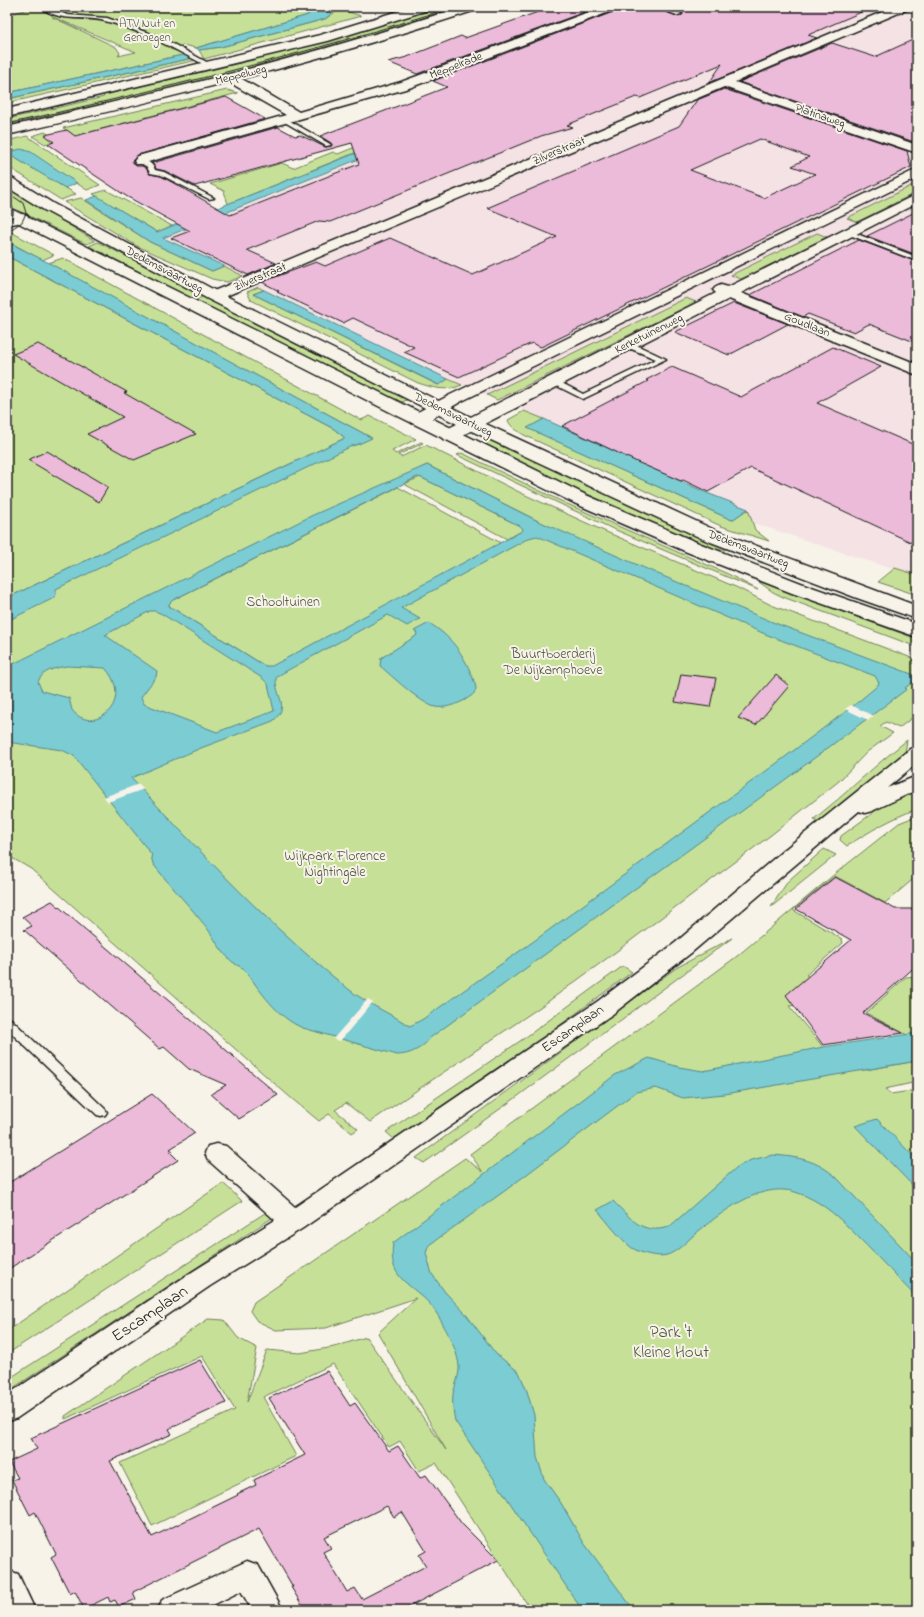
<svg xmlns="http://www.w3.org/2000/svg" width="924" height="1617" viewBox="0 0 924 1617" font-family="'Indie Flower',sans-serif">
	<rect width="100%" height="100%" fill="#f7f3e8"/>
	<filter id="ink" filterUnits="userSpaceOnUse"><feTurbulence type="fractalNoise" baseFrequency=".025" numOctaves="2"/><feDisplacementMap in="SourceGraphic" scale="8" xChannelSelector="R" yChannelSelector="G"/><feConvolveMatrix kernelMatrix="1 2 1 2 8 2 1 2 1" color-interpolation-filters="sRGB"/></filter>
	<g filter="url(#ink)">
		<polygon fill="#f4e2e4" points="736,7 917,7 917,577 732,516 544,419 448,379 264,290 224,266 162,238"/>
		<g fill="#c6e197" stroke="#717e5a" fill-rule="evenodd">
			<path d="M 29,7 L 311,7 L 308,15 L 196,48 L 183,45 L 170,49 L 187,54 L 7,93 L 7,15 L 32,8 ZM 52,17 L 53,17 L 136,52 L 118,56 L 120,53 L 116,47 Z"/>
			<path d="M 432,7 L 463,7 L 343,45 L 113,104 L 110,102 L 7,125 L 7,119 L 104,97 L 102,95 C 212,69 325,45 432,7 Z"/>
			<polygon points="340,9 361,16 204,59 199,50 221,47 325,19"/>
			<polygon points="193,58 197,60 7,103 7,99"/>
			<polygon points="227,90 238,93 45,144 32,136 45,132 55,138 72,134 63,128"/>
			<polygon points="27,136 100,185 87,190 25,150 10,155 76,194 61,200 7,166 7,141"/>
			<polygon points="380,137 387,140 228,204 224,191 210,184 282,163 293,168 333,152 338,154"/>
			<polygon points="917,183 917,192 857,222 847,218"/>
			<polygon points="7,187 95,241 86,244 7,205"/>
			<polygon points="106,190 172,226 157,232 93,194"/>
			<polygon points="81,198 150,242 212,271 224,266 243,276 227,282 212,279 137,246 64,202"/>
			<polygon points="11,232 54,255 42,260 13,244 7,246 7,234"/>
			<polygon points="817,233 827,237 741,279 731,275"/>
			<polygon points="98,242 200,294 191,298 89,246"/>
			<polygon points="7,256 334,429 345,438 7,598"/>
			<path d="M 63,258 L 361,420 L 370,416 L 416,439 L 392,451 L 396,454 L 421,442 L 423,443 L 398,455 L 401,457 L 426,445 L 521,493 L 604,531 L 738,588 L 771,605 L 917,660 L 917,714 L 899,728 L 886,722 L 880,726 L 893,733 L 867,752 L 839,781 L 771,835 L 617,951 L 546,1003 L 370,1122 L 346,1103 L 335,1110 L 358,1129 L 352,1133 L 329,1114 L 319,1121 L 291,1098 L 31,869 L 7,855 L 7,603 L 370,437 L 48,263 ZM 427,465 L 546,525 L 268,670 L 163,602 Z"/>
			<path d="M 258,287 L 264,290 L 253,294 L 438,385 L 448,379 L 462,385 C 446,392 434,388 418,383 L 251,300 L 247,292 Z"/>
			<polygon points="204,296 409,399 400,403 195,300"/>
			<polygon points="686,298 696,302 497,400 487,395"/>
			<path d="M 524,411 L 544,419 L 528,428 L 732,520 L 748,509 L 755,530 L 769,541 L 721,526 L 524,435 C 518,431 510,427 508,420 Z"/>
			<polygon points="489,439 561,474 728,547 725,550 714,550 617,508 480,444"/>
			<polygon points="462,453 565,503 728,574 758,590 611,528 457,455"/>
			<polygon points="420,477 520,526 523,529 522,531 507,539 404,484"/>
			<polygon points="398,487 501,543 272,667 265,666 169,606 169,604 173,600"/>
			<polygon points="895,568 917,575 917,595 878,582"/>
			<polygon points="756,580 917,639 917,647 783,597 773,592"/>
			<path d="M 907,740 L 904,760 L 852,801 L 818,821 L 814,819 C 846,794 875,765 907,740 Z"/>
			<path d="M 917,788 L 917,809 C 892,818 870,831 847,846 L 840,840 L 841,836 L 885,804 Z"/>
			<polygon points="917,816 917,876 885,903 835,876 793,910 842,939 843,943 806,975 848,999 789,1006 823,1047 865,1070 917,1061 917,1082 885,1089 891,1094 917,1090 917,1610 531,1610 436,1463 419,1471 400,1441 389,1447 333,1364 263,1397 296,1456 152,1526 120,1463 235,1410 202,1356 65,1419 65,1416 208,1319 224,1320 238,1338 257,1348 247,1402 267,1350 300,1353 334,1347 366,1337 446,1450 378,1333 416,1298 326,1328 276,1330 257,1321 250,1311 254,1302 465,1158 483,1172 470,1154 736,957 836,873 899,823"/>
			<polygon points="824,849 836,855 771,907 788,881"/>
			<polygon points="732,938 514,1099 424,1163 416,1158 676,968"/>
			<polygon points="623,966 632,972 563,1023 394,1139 386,1132 526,1037"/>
			<polygon points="917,976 917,1033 907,1035 866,1013 906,977"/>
			<polygon points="223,1183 242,1201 7,1354 7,1331"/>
			<polygon points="268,1211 275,1216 7,1392 7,1380"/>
		</g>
		<g fill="#7bccd4" stroke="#55868a" fill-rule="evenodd">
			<polygon points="311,7 334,7 331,14 325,19 221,47 199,50 196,48 308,15"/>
			<polygon points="724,7 736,7 163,238 224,266 212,271 150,242 86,200 97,196 157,232"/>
			<polygon points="187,54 193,58 7,99 7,93"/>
			<polygon points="21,149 31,152 77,183 65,188 10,155 9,152"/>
			<polygon points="12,244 51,264 372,438 359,444 352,446 56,589 56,595 52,599 7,621 7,598 345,438 334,429 7,256 7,246"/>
			<polygon points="264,290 448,379 439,385 253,294"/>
			<polygon points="544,419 707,493 748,509 732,520 527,428"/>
			<path d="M 427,465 L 536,520 L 658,574 L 775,623 L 917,676 L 917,679 L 905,688 L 907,689 L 797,771 L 430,1038 C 423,1048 410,1055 397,1055 L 303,1028 C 277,1018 260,990 243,968 C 226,962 217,942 207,928 C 190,906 170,886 153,864 L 151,856 L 152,855 L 74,756 L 62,750 L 7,742 L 7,667 L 313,515 ZM 417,477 L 422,478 L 520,526 L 523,529 L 522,531 L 272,666 L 265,666 L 169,606 L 169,604 L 173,600 ZM 537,536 L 765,634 L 875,676 L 879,683 L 876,687 L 853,706 L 781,760 L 534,941 L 423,1019 L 410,1026 C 393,1015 372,1006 355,994 C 273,931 202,853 131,778 L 201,748 L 273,721 C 291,706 275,696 276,678 L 281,674 L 388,615 L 407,626 L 420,619 L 401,608 L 529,538 ZM 150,611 L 155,611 L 162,614 L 262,678 L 268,684 L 274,711 L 217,732 L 144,704 L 141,697 L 156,677 L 157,671 L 105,635 ZM 67,666 L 105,668 C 136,702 93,737 72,710 L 69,698 L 42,691 L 38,682 C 42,670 56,668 67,666 Z"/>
			<path d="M 429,623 C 454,638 467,659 476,687 C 476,694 471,696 465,700 C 458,704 443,709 435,707 C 420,703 392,676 380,666 L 381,658 L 416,636 L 417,633 L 414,631 Z"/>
			<path d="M 917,1033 L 917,1061 L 725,1094 L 683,1098 L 656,1088 L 636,1092 L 506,1190 L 429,1245 L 426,1253 L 432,1274 L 445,1292 L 465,1313 L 496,1354 L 519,1372 L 527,1391 L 534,1415 L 537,1457 L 544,1479 L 561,1503 L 584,1543 L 634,1610 L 582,1610 L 455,1421 C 453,1412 452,1404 453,1394 C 455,1385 459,1377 459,1367 C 458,1354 452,1342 446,1330 C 441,1321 435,1309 428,1302 C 407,1281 388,1278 393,1243 L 615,1075 L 649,1058 L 679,1067 L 703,1071 L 823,1047 Z"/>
			<polygon points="877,1119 917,1160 917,1190 855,1126"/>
			<path d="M 773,1155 C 799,1157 817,1160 837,1178 L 917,1263 L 917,1298 C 902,1282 886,1266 871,1250 C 848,1227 827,1202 795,1192 C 760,1181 719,1214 694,1235 C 686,1242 677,1252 667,1255 C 657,1258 640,1253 632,1248 C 619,1238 608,1222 597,1210 L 613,1201 C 632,1219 641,1235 669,1227 L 737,1167 L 751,1160 Z"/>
		</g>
		<g fill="#f7f3e8">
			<polygon points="851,705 855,707 874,716 868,720 845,709"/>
			<polygon points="139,784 144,789 108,802 104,797"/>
			<polygon points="368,999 373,1002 340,1041 333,1039"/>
		</g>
		<g fill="#ecbbda" stroke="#1c1c1c" fill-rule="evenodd">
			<polygon points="552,7 598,7 417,74 388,62 407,57 461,36 465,38"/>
			<polygon points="620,7 654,7 677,16 682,15 683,14 668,7 873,7 808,35 817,38 709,83 722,64 640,98 636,97 567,125 573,127 541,136 330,222 319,221 247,250 276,263 248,275 171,238 190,231 126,196 48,144 54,142 45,135 67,130 75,136 226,97 265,119 138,155 132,161 136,166 142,166 146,168 150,174 161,176 230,215 359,164 352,143 195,186 165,171 156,169 152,163 278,127 295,136 300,135 325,147 331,146 332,145 331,143 320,136 447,87 433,81 618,10"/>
			<polygon points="917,38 917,143 739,82 832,43 875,57"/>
			<path d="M 724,89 L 907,151 L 911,167 L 541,347 L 532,343 L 459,377 L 404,352 L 414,347 L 353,318 L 343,323 L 277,292 L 279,291 L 262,282 L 316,262 L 325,266 L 390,238 L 473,275 L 557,237 L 487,208 L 679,126 L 697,100 ZM 760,139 L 809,157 L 792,166 L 815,174 L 764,198 L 690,170 Z"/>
			<polygon points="917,211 917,255 867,236"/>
			<polygon points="859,240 917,262 917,343 869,324 854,332 808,314 803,317 750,295"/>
			<polygon points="734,303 788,324 729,355 675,332"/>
			<polygon points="38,344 64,358 66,358 127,392 124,393 196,434 134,460 87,434 123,417 13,354"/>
			<polygon points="833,347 881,367 817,403 917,446 917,545 751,468 708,492 683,480 681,481 637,462 562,426 648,381 646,380 672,367 741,397"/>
			<polygon points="47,451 108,487 99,502 28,460"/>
			<polygon points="681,674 716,678 710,707 675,702"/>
			<polygon points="776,675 789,686 756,725 738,718"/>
			<polygon points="835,877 895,909 917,909 917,965 863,1013 903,1033 823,1045 786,995 851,940 796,909"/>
			<polygon points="52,901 204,1031 278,1095 239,1119 211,1094 226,1085 189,1069 164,1047 160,1049 24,930 32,926 22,917"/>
			<polygon points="152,1094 195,1133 170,1149 173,1151 170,1152 178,1160 7,1270 7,1184"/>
			<path d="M 200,1360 L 226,1403 L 169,1429 L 172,1434 L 110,1461 L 152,1537 L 238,1495 L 237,1494 L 256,1485 L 254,1480 L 305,1455 L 269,1398 L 327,1371 L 350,1406 L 355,1403 L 389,1451 L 398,1446 L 420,1478 L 426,1475 L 462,1524 L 498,1560 L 403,1610 L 305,1610 L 291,1587 L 293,1587 L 259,1529 L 133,1592 L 136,1599 L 119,1607 L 115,1600 L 110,1602 L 108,1597 L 84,1609 L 75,1591 L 70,1594 L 51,1557 L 56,1554 L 35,1512 L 30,1515 L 12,1480 L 18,1478 L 9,1462 L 37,1449 L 31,1438 ZM 387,1506 L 394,1517 L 402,1512 L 426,1551 L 419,1555 L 426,1566 L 362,1599 L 355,1588 L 347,1592 L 323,1552 L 331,1548 L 324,1537 Z"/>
		</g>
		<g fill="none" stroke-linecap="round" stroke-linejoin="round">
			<defs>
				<g id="service">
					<path d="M 40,7 L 48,7 L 67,15 L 107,18 L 162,38 L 214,66 L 209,67 C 176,50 141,30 105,21 C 82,15 61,23 40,7 Z"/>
					<polygon points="655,7 664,7 682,14 677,15"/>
					<polygon points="285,118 330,144 331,145 326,146 283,121 282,120"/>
					<path d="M 139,160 C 146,159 153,164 155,170 L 164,172 L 214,198 L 209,199 L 161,175 L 150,173 L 147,167 L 139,162 Z"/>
					<polygon points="849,231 917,257 917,261 847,234 847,232"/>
					<polygon points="624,342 630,342 666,359 583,399 549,382 550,380 556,380 583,394 656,359 624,346"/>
					<polygon points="7,1018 11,1019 105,1109 107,1112 105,1115 101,1116 97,1115 7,1029"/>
				</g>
				<g id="minor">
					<polygon points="602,7 619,7 617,9 409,88 148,162 146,164 136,164 134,161 138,156 286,115 227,81 225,78 227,75 235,75 299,112 401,82"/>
					<polygon points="894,7 910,7 908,9 735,82 917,145 917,153 724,87 219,299 214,301 209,299 206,296 209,293"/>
					<polygon points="917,169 917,178 462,401 424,423 418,424 412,423 410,419 412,415 450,395"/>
					<polygon points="917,194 917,203 741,293 917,364 917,375 729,299 455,439 449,440 443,439 441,435 443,431 716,293 713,290 716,287 721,285 728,287"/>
					<polygon points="22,214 27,215 29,218 27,221 7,225 7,217"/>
					<polygon points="917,747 917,763 887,788 917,776 917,790 872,811 865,813 859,811 691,953 614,1013 303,1228 210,1286 17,1418 7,1422 7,1395 192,1272 275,1220 208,1160 205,1153 208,1146 217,1144 226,1146 295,1207 598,1001 675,943 784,850 910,749"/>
					<polygon points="247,1561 258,1565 283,1610 252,1610 241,1591 203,1610 158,1610 162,1600"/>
					<polygon points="7,1570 18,1574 35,1610 7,1610"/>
				</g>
				<g id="secondary">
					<polygon points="411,7 430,7 428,10 328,41 7,117 7,109 320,35"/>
					<path d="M 460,7 L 478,7 L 476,10 C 322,61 165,99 7,135 L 7,127 C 159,92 311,57 460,7 Z"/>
					<polygon points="7,177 12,178 54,204 220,293 475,419 717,531 917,606 917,619 857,598 703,539 463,427 208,299 44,210 7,187"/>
					<polygon points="7,207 586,495 701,544 806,585 917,624 917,637 792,593 687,552 574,503 396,415 7,217"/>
				</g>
			</defs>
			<use href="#service" stroke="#1c1c1c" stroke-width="3"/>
			<use href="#minor" stroke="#1c1c1c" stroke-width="3"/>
			<use href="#secondary" stroke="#1c1c1c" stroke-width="3"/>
			<use href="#service" fill="#f7f3e8" fill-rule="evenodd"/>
			<use href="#minor" fill="#f7f3e8" fill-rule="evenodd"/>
			<use href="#secondary" fill="#f7f3e8" fill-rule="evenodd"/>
			<g stroke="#1c1c1c" stroke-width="1">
				<path d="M 7,124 C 157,90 306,55 452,7"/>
				<polyline points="7,192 23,203 26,213 22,222 7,232"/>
				<path d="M 7,200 C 16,208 15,216 7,225"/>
			</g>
		</g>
	</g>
	<g text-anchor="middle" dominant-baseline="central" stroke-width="4" stroke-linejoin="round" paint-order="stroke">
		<g font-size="12" fill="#4f5741" stroke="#f7f3e8">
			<text x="147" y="24">ATV Nut en<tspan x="147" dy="14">Genoegen</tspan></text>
		</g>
		<g font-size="12" fill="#1c1c1c" stroke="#f7f3e8">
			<text transform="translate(456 66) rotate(-21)">Meppelrade</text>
			<text transform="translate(241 75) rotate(-14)">Meppelweg</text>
			<text transform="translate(820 116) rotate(19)">Platinaweg</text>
			<text transform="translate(559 151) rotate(-23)">Zilverstraat</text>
			<text transform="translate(164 270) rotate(28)">Dedemsvaartweg</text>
			<text transform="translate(260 277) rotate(-23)">Zilverstraat</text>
			<text transform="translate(807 325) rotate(22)">Goudlaan</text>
			<text transform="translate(649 334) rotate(-27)">Kerketuinenweg</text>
			<text transform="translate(453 415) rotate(26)">Dedemsvaartweg</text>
			<text transform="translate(748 549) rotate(21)">Dedemsvaartweg</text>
		</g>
		<g font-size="14" fill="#4f5741" stroke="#f7f3e8">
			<text x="283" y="602">Schooltuinen</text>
			<text x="553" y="654">Buurtboerderij<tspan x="553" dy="16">De Nijkamphoeve</tspan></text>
			<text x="335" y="856">Wijkpark Florence<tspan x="335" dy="16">Nightingale</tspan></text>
		</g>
		<g font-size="14" fill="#1c1c1c" stroke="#f7f3e8">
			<text transform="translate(573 1029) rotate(-35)">Escamplaan</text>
		</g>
		<g font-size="17" fill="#1c1c1c" stroke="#f7f3e8">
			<text transform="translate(150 1314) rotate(-34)">Escamplaan</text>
		</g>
		<g font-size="17" fill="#4f5741" stroke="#f7f3e8">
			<text x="671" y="1332">Park 't<tspan x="671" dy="20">Kleine Hout</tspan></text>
		</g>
	</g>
	<rect width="924" height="1617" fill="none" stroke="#f7f3e8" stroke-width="24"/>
	<rect x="12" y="12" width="900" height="1593" fill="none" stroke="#1c1c1c" stroke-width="1.5" filter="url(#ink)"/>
</svg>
